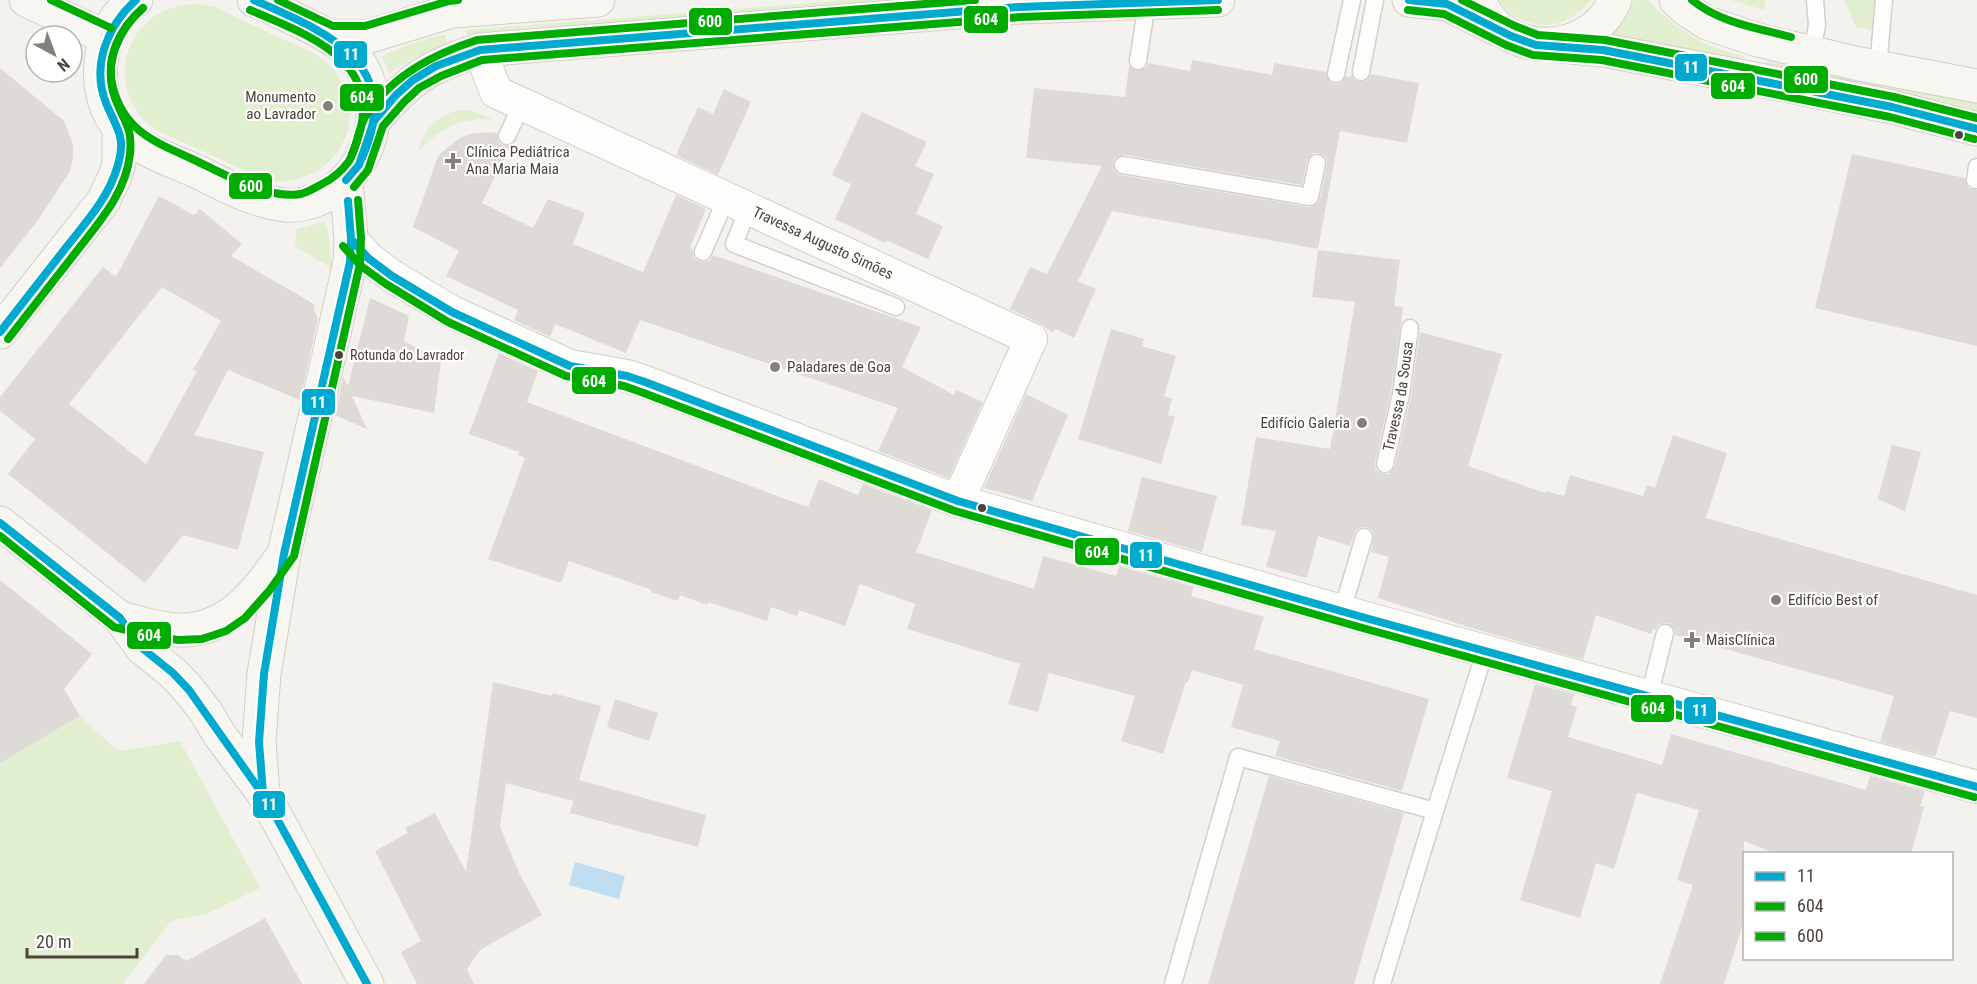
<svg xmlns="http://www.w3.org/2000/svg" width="1977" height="984" viewBox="0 0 1977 984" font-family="'Roboto Condensed',sans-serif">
	<rect width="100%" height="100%" fill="#f4f2ee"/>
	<g fill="#e1eecf">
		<polygon points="849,0 979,0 467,41 466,30"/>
		<path d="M 1499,0 L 1591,0 C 1572,23 1548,32 1520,19 C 1512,15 1503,8 1499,0 Z"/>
		<path d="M 1634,0 L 1648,0 C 1677,30 1703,47 1744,56 L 1742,65 L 1609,39 L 1628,15 Z"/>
		<polygon points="1731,0 1766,0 1764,10"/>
		<polygon points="1847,0 1875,0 1872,30 1856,27 1845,1"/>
		<path d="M 199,4 L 215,7 C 236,17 257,27 278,37 C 297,46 319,52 333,69 C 378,121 328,195 262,179 C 239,168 215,157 191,146 C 178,140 162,135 150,125 C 123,104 117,63 136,35 C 151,13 173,4 199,4 Z"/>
		<polygon points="445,34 447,46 416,57 389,73 382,56 412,43"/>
		<polygon points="1767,61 1977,102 1977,112 1766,70"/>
		<path d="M 457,110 L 469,110 L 493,119 C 459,118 441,128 418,152 C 426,128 433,119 457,110 Z"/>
		<polygon points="323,222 327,227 333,269 295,246 296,229"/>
		<polygon points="80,716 118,751 180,741 260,888 207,914 171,921 123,984 0,984 0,758 8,758"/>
	</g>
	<polygon fill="#c0ddf1" points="575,862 625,876 619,899 569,885"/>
	<g fill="#dedbd6" fill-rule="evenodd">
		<path d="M 1192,60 L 1272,75 L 1274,63 L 1326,72 L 1329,81 L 1334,84 L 1340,84 L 1346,76 L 1350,77 L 1351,75 L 1355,80 L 1364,82 L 1368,79 L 1371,74 L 1419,83 L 1407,143 L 1340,131 L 1318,249 L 1112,211 L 1078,281 L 1096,289 L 1074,338 L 1055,329 L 1053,333 L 1039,323 L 1010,309 L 1030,267 L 1047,274 L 1102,166 L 1026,158 L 1034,88 L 1125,97 L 1129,66 L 1137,71 L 1146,68 L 1148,63 L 1190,71 ZM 1313,153 L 1319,153 L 1323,155 L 1327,159 L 1327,165 L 1320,200 L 1317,204 L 1309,207 L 1121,175 L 1116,173 L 1113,164 L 1115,158 L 1125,155 L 1302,185 L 1307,160 Z"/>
		<polygon points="0,68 64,121 73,144 73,157 70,171 38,220 0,268"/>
		<polygon points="724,89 751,102 718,175 676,155 698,107 713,114"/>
		<polygon points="862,112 927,142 915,166 934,174 916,214 943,226 928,259 886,240 885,243 835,219 851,184 832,175"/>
		<polygon points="492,132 497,133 498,141 502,145 510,146 482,203 533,228 548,199 585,213 573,244 643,272 676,195 706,209 690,248 693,249 694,258 698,261 704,262 709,261 713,255 921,327 902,367 954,395 956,390 983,402 949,478 878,451 898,408 640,320 626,353 555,324 550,337 514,320 518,310 446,276 459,251 413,227 437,159 441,153 460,138 470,134"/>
		<polygon points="1852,154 1965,178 1968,188 1977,190 1977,346 1815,308"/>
		<path d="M 159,196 L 194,215 L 200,209 L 242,244 L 231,256 L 314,304 L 314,309 L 318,319 L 300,400 L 228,370 L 194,435 L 264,452 L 238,550 L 183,535 L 145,583 L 8,474 L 35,439 L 0,411 L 0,397 L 103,267 L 116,277 ZM 162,287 L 221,321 L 193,370 L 197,371 L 146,464 L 69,404 Z"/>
		<polygon points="1318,250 1400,260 1394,306 1403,307 1401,322 1391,392 1375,462 1375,468 1378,472 1383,474 1389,474 1395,466 1411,396 1420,332 1502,354 1468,466 1545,493 1546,491 1564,496 1570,475 1643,496 1647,485 1655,488 1673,435 1727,453 1706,518 1977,595 1977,718 1950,711 1935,757 1880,742 1894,696 1675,635 1675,630 1668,623 1663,623 1658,625 1655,630 1653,629 1651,634 1596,615 1583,660 1475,629 1378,598 1389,557 1371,552 1374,535 1372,530 1366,527 1361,527 1356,530 1350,546 1318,536 1307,578 1266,567 1276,531 1241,525 1256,437 1330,449 1355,302 1312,297"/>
		<polygon points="370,298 409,316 404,341 441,361 434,413 352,396 367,429 335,415 343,376 348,386"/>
		<polygon points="1111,329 1144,339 1142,346 1176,356 1164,396 1172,399 1168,415 1175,417 1161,464 1078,439"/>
		<polygon points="499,353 538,371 527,402 777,496 808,507 819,479 858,495 863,484 932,510 916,552 1034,589 1043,556 1116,576 1119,566 1194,587 1191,596 1264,617 1254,649 1429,699 1402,791 1275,756 1280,741 1231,727 1243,685 1192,670 1188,682 1186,682 1163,754 1121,741 1135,696 1049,673 1038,712 1008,704 1020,664 907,629 915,604 860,584 845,626 799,610 797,616 771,607 767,621 708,602 707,605 680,595 678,601 651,592 652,590 569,561 561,583 488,559 525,458 518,455 519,452 469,434"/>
		<polygon points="1026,394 1068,415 1032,501 984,488"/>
		<polygon points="1892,445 1921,452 1905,511 1878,499"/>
		<polygon points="1142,477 1217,496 1202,552 1128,531"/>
		<polygon points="0,580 92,654 64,689 80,716 0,763"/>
		<polygon points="493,682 552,696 553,693 601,706 579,780 706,815 698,847 570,813 576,792 573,801 506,783 500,827 519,873 542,915 480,950 467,969 474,984 417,984 401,952 421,941 375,851 408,833 405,828 435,813 466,872"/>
		<polygon points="1535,684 1574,694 1571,705 1577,707 1568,737 1662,765 1671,734 1866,790 1870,776 1925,791 1920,806 1924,807 1911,854 1777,854 1744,841 1744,921 1724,984 1660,984 1692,888 1692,885 1677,880 1699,810 1637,793 1614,869 1596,863 1580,918 1520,900 1552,791 1507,778"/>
		<polygon points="615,699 658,713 649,741 607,727"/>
		<polygon points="1269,776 1404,813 1354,984 1208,984"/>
		<polygon points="265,918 302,984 144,984 166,955 178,955 186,961"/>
	</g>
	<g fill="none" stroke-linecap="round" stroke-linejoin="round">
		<defs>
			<g id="service">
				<polyline points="1812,52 1817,25 1815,0"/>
				<polyline points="1138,61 1147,3"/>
				<polyline points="1878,67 1884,0"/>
				<polyline points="1361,72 1375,0"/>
				<polyline points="1336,74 1352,0"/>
				<polyline points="507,136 522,104"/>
				<polyline points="1123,165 1310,197 1317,163"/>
				<polyline points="1975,180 1977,167"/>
				<polyline points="748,209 734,244 896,307"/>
				<polyline points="703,252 726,199"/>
				<path id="s1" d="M 1385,464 L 1401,394 L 1410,328"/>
				<polyline points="1342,611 1364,537"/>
				<polyline points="1649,697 1665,633"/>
				<polyline points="1435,811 1485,651"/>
				<polyline points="1173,984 1238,757 1435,811 1382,984"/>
			</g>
			<g id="minor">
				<path id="s2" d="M 480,50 L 496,92 L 1031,339 L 958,501"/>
				<polyline points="351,239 368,258 392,276 452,312 570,366 627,376 645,382 958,501 1362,617 1977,787"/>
			</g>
			<g id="secondary">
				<polyline points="26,0 107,38"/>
				<path d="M 136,0 C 132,4 126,7 122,11 C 93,45 92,106 127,136 C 146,152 173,161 196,171 C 224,185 253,201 285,205 C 335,209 376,156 373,109 C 371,60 344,43 303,23 C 287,15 271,7 254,0"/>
				<polyline points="1409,0 1447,4 1497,29"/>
				<path d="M 1479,0 C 1503,60 1590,58 1615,0"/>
				<polyline points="1676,0 1687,10 1707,23 1758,40 1855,63 1977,86"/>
				<polyline points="331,37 367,37 452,11 598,0"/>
				<polyline points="1552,45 1603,50 1750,78 1892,107 1977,129"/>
				<path d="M 374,121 C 409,79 427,67 480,50 L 1019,7 L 1218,0"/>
				<polyline points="346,180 351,239 350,262 284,554 264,674 259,742 263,793 367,984"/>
				<polyline points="0,332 104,200 116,174 119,162 119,128"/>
				<polyline points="0,523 120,618 142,648 173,673 189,690 206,712 219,734 263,793"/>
				<path d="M 120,618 C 140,623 160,630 180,630 C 228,631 255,594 281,558"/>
			</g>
		</defs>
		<use href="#service" stroke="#d2d0cb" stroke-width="19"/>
		<use href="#minor" stroke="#d2d0cb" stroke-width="34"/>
		<use href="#secondary" stroke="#d3cfc5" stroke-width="35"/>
		<use href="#service" stroke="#fdfdfc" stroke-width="16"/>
		<use href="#minor" stroke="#fdfdfc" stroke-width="32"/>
		<use href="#secondary" stroke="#f7f6f1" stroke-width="33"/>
		<defs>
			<g id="bus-1">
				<path d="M 254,0 C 326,32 405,62 362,158"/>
				<polyline points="1409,0 1447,4 1511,36 1536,45 1603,50 1892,107 1977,129"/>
				<polyline points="346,180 359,165 374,121 396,95 413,80 436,66 480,50 1019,7 1218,0"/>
				<polyline points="348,201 351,239 350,262 284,554 264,674 259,742 263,793 367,984"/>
				<polyline points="351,239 368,258 392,276 452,312 570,366 627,376 645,382 958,501 1362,617 1977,787"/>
				<path d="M 0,332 C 23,303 45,274 68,245 C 87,221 108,198 117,168 C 127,136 117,130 106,103 C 91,65 108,25 136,0"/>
				<polyline points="0,523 120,618 142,648 173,673 189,690 266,799"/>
			</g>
			<g id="bus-2">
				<path d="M 250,10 C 316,38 392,65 352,154"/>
				<polyline points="1408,10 1444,14 1506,45 1533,55 1602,60 1890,117 1974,139"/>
				<polyline points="354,187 368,170 383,126 404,102 419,88 441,76 482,60 1020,17 1218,10"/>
				<polyline points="343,246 361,266 386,284 448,322 566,376 624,386 641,392 955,511 1359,627 1974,797"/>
				<path d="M 8,339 C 31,310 53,281 76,252 C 99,222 126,193 130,154 C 133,126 123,121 115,98 C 103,64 118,30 143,8"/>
				<polyline points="0,536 114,627 155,637 179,640 202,639 226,631 245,618 269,591 294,556 360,264 361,238 358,200"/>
			</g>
			<g id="bus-3">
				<polyline points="51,0 111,28"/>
				<polyline points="278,0 333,26 365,26 449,1 458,0"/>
				<polyline points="1462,0 1515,26 1538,35 1605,40 1894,97 1977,118"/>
				<path d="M 1692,0 C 1720,23 1757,28 1791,37"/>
				<path d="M 143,8 C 120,28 105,57 113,88 C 125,131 153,141 190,158 C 221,172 266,200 301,194 C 308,192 315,188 322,184 C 332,179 342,171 349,161 C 358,147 357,128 367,114 C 393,75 434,54 477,40 L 975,0"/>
			</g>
		</defs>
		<use href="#bus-1" stroke="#fff" stroke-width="12"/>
		<use href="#bus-2" stroke="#fff" stroke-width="12"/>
		<use href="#bus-3" stroke="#fff" stroke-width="12"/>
		<use href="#bus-1" stroke="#00a9ce" stroke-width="8"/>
		<use href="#bus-2" stroke="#00ac00" stroke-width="8"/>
		<use href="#bus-3" stroke="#00ac00" stroke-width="8"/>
	</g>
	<g fill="#868178" stroke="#fff" stroke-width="2">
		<circle cx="328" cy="106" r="6"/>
		<path d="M450 152h6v6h6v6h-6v6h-6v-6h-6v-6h6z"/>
		<circle cx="775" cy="367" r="6"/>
		<circle cx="1362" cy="423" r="6"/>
		<circle cx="1776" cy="600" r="6"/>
		<path d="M1689 631h6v6h6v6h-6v6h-6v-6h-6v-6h6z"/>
	</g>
	<g fill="#4b4439" stroke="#fff" stroke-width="2">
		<circle cx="1959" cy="135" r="5"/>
		<circle cx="339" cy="355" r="5"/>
		<circle cx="982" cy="508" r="5"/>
	</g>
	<g text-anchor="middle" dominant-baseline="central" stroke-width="4.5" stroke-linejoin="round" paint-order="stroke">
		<g font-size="14" fill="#4b4439" stroke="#fff" text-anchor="start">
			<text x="350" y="355">Rotunda do Lavrador</text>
		</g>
		<g font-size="15" fill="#4b4439" stroke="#fff" text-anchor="start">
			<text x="316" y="97" text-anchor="end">Monumento<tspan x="316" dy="17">ao Lavrador</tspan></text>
			<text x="466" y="152">Clínica Pediátrica<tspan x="466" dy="17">Ana Maria Maia</tspan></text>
			<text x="787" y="367">Paladares de Goa</text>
			<text x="1350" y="423" text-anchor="end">Edifício Galeria</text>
			<text x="1788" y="600">Edifício Best of</text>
			<text x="1706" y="640">MaisClínica</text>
		</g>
		<g font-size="15" fill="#4b4439" stroke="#fff">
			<text stroke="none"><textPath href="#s2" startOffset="405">Travessa Augusto Simões</textPath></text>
			<text stroke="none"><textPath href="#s1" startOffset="69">Travessa da Sousa</textPath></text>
		</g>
	</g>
	<g stroke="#fff" stroke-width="2">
		<rect x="963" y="5" width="46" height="29" rx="6" fill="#00ac00"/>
		<rect x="688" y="7" width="45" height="29" rx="6" fill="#00ac00"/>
		<rect x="333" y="40" width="35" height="29" rx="6" fill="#00a9ce"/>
		<rect x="1674" y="53" width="34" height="29" rx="6" fill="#00a9ce"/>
		<rect x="1783" y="65" width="46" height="29" rx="6" fill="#00ac00"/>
		<rect x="1710" y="72" width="46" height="28" rx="6" fill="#00ac00"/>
		<rect x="339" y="83" width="46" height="29" rx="6" fill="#00ac00"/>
		<rect x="228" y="172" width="45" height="28" rx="6" fill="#00ac00"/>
		<rect x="571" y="366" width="46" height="29" rx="6" fill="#00ac00"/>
		<rect x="301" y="388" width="35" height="28" rx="6" fill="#00a9ce"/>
		<rect x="1074" y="537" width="46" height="29" rx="6" fill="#00ac00"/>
		<rect x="1129" y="541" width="34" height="28" rx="6" fill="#00a9ce"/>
		<rect x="126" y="621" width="46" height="29" rx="6" fill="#00ac00"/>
		<rect x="1630" y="694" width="45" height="29" rx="6" fill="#00ac00"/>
		<rect x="1683" y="696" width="34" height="29" rx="6" fill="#00a9ce"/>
		<rect x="252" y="790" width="34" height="29" rx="6" fill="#00a9ce"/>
	</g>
	<g font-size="16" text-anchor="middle" font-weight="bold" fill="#fff">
		<text x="986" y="25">604</text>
		<text x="710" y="27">600</text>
		<text x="351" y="60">11</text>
		<text x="1691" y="73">11</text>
		<text x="1806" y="85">600</text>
		<text x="1733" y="92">604</text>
		<text x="362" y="103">604</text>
		<text x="251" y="192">600</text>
		<text x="594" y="387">604</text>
		<text x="318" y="408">11</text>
		<text x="1097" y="558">604</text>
		<text x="1146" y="561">11</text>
		<text x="149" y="641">604</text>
		<text x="1653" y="714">604</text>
		<text x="1700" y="716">11</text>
		<text x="269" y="810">11</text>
	</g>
	<rect x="1743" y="852" width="210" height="108" fill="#ffffff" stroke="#b7b4b0" stroke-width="1.5"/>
	<rect x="1755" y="872" width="30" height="9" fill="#00a9ce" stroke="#b7b4b0" stroke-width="1.5"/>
	<text x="1797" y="882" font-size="18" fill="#4b4439">11</text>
	<rect x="1755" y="902" width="30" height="9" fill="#00ac00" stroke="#b7b4b0" stroke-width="1.5"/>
	<text x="1797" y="912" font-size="18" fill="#4b4439">604</text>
	<rect x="1755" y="932" width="30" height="9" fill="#00ac00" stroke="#b7b4b0" stroke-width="1.5"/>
	<text x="1797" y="942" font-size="18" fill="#4b4439">600</text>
	<g transform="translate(54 54) rotate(139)"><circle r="28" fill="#ffffff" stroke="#b7b4b0" stroke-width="1.5"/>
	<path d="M0-4.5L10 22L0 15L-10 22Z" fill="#868178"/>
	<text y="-9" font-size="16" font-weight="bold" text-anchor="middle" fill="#4b4439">N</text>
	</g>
	<path d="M27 948v9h110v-9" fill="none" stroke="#4b4439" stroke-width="3"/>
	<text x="36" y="948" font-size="18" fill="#4b4439" stroke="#ffffff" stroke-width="4.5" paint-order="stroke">20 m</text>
</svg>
